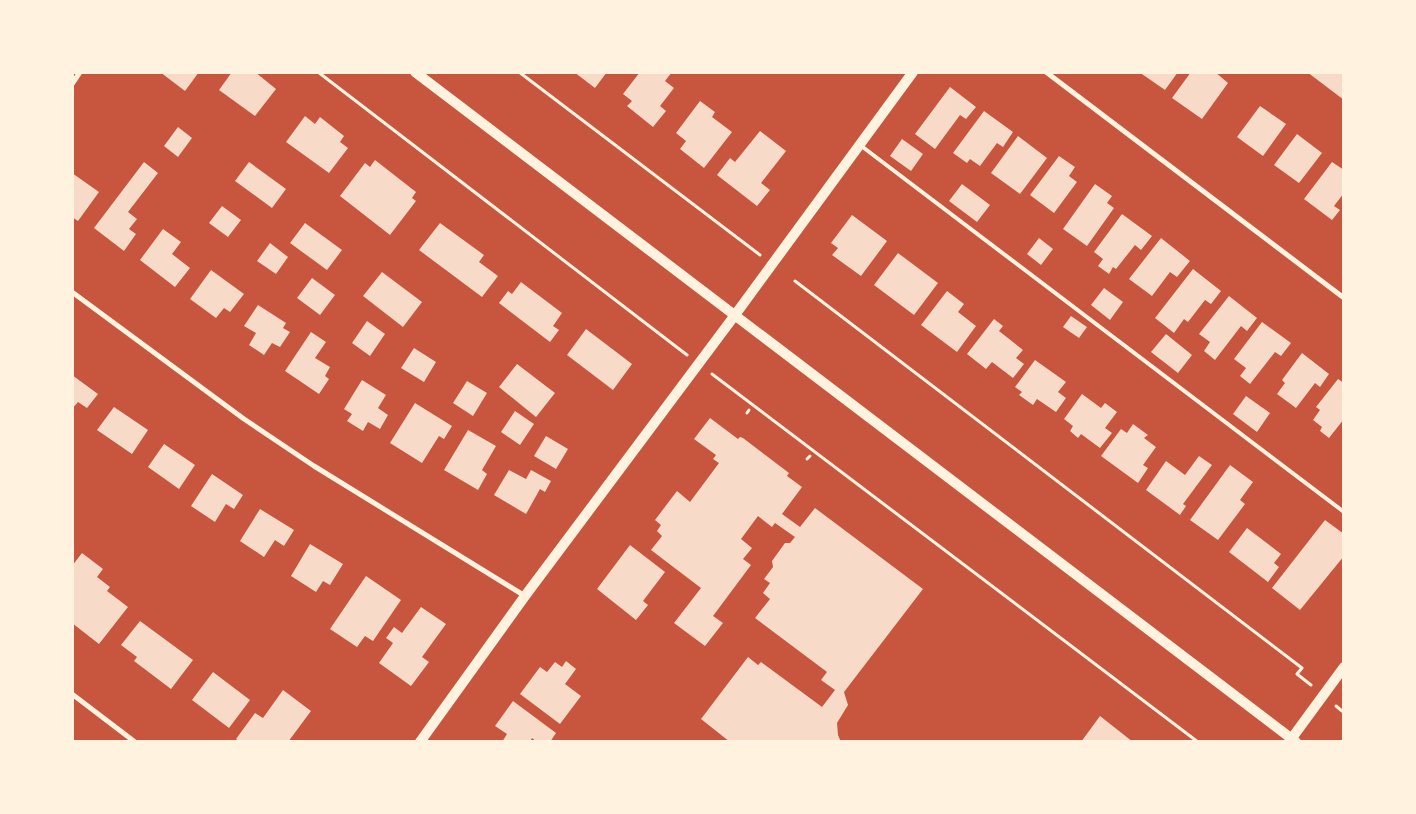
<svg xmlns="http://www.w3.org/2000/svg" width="1416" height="814" viewBox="0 0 1416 814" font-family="'IBM Plex Sans',sans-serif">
	<rect width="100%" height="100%" fill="#c8553d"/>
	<g fill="#f7dbc8">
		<polygon points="160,72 199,72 185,91"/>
		<polygon points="232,72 255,72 276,89 255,116 219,90"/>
		<polygon points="574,72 607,72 595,88"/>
		<polygon points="640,72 652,72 654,74 655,72 672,72 665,81 674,88 660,106 666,111 653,127 627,106 632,101 623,94"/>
		<polygon points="1139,72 1178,72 1165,90"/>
		<polygon points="1191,72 1215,72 1228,83 1202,119 1172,98"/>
		<polygon points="1307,72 1344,72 1344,100"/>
		<polygon points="950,87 976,107 966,119 960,115 935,149 915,134"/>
		<polygon points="700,101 715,112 712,117 732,132 704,168 680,149 686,141 676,133"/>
		<polygon points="1260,106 1286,124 1263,156 1237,137"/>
		<polygon points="984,111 1013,132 1003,147 997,143 980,166 970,159 967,163 953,153"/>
		<polygon points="305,116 315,124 320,117 344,136 340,142 348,148 329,173 286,142"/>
		<polygon points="178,127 192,138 178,157 164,146"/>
		<polygon points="760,131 786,151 761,183 770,190 757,206 717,175 730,158 735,162"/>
		<polygon points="1297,134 1322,153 1299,183 1274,165"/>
		<polygon points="1018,136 1047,158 1020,194 991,173"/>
		<polygon points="902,139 923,154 911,171 890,156"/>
		<polygon points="1059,156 1075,167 1069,176 1077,182 1054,213 1030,195"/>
		<polygon points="375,160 416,192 412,198 416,201 390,235 340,196 365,163 370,167"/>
		<polygon points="144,162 158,173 128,212 137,219 129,229 136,234 124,251 94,228"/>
		<polygon points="249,162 286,189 272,208 235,181"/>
		<polygon points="1332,162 1344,170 1344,193 1334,206 1340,210 1332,220 1304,199"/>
		<polygon points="72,173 99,192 78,221 72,217"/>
		<polygon points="962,184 990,205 977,222 949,201"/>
		<polygon points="1095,184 1112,196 1107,203 1114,208 1087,246 1063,229"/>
		<polygon points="222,206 241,220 228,237 209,223"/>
		<polygon points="1122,214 1152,236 1141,250 1135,245 1116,269 1113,267 1109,274 1098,266 1103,259 1094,252"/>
		<polygon points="852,215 887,241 861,276 832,255 838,248 831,243"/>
		<polygon points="305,223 342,250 327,270 290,243"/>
		<polygon points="440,223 484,255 479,262 498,276 482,297 419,250"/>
		<polygon points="163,229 181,242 172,254 190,268 175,287 140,260"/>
		<polygon points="1039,238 1053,249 1041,265 1027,254"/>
		<polygon points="1161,238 1190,261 1177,277 1170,272 1152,296 1129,279"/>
		<polygon points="270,243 288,257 276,274 257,261"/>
		<polygon points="898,253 938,283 914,315 874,285"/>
		<polygon points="1193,269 1221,291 1211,304 1205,300 1188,322 1184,319 1174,333 1155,318"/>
		<polygon points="211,270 244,294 230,312 224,308 216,318 190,299"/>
		<polygon points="382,272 422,302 403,327 363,296"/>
		<polygon points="312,278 335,295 320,315 297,298"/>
		<polygon points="521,282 562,313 553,326 559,330 550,342 499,303 508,291 512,294"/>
		<polygon points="1104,288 1123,302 1110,320 1091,305"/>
		<polygon points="947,291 964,304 958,312 976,326 957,352 921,325"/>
		<polygon points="1229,296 1257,318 1247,331 1241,326 1215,360 1204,351 1210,342 1199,334"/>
		<polygon points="258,305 286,323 283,328 290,332 280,347 272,343 264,355 249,345 256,333 244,326"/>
		<polygon points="1071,316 1087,327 1079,338 1063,327"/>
		<polygon points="994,319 1003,326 999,331 1023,350 1016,358 1024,364 1013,378 992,362 986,369 967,354"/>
		<polygon points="367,321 385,334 370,356 352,343"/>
		<polygon points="1262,322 1291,343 1281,356 1275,352 1250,384 1240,376 1246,368 1234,359"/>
		<polygon points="586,329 632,364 613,390 567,355"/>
		<polygon points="311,332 326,342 315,358 330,367 325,376 329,379 319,394 285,371"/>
		<polygon points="1166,334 1192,355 1178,373 1151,352"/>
		<polygon points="414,348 436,362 424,382 401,368"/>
		<polygon points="1302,353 1329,374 1320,387 1315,383 1296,408 1277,394 1285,383 1282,380"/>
		<polygon points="1035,360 1066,382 1058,392 1066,398 1056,412 1037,399 1033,405 1019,395 1022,392 1015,387"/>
		<polygon points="517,364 555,393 536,417 499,387"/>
		<polygon points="72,375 98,394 87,408 78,402 72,409"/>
		<polygon points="1338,379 1344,383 1344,419 1329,438 1320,431 1322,427 1313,420 1320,410 1316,407"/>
		<polygon points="362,380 386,395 378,408 388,415 380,429 368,422 363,431 347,421 352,414 344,409"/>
		<polygon points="467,381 487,393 473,416 453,403"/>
		<polygon points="1082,394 1101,408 1105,403 1117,412 1105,428 1112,433 1100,448 1081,434 1078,438 1070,431 1073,426 1064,419"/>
		<polygon points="1246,396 1270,413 1257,432 1233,414"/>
		<polygon points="415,403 452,426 444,439 439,436 422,463 390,443"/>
		<polygon points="114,407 148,430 132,454 97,430"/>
		<polygon points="515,411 534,424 520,445 501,432"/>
		<polygon points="710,418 738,439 740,437 743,438 789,473 787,476 802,487 782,514 800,527 815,508 923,589 844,692 848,705 837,723 838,735 841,742 730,742 701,719 748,657 758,665 761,662 822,707 835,690 821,680 827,672 755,618 770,599 763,593 770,583 764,579 773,567 772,561 785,543 790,543 795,537 775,523 772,527 758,516 741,539 752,548 743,559 751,565 713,616 723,623 705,646 674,623 701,588 651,550 662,536 657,531 661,525 655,520 677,491 690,502 719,463 713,459 716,455 694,439"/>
		<polygon points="1133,424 1148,435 1144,438 1156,447 1143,465 1148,468 1138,483 1101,456 1121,429 1127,433"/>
		<polygon points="468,430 496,446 482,470 487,474 478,490 444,470"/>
		<polygon points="546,436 568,449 556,469 534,456"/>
		<polygon points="164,444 195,465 179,489 148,467"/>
		<polygon points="1199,456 1212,465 1183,504 1186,506 1180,515 1146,490 1166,461 1185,475"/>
		<polygon points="1230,465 1253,482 1240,500 1245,504 1218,540 1190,520"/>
		<polygon points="509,470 526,479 531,470 551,481 545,492 540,489 526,514 494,495"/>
		<polygon points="212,474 243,495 234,509 226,504 215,522 191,506"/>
		<polygon points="260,509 294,530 284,546 275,540 264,557 240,541"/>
		<polygon points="1325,520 1344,534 1344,556 1300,610 1272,588"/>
		<polygon points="1247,528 1281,554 1274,563 1279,567 1268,582 1229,552"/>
		<polygon points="310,544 343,564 330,585 323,581 316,592 291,576"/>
		<polygon points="630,545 665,572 643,601 648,605 636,620 597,589"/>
		<polygon points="82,553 103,569 97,577 110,587 107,591 128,607 99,644 72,623 72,566"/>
		<polygon points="366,576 401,600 373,641 365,636 357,647 330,629"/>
		<polygon points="421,607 446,624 422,657 429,662 411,686 379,663 393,643 386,638 394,627 402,633"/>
		<polygon points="140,621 193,660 171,689 134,661 137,657 121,645"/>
		<polygon points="566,661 576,669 565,684 581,696 560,724 520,694 540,667 547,672 555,662 562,667"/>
		<polygon points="213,672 250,700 229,728 192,700"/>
		<polygon points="283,690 311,711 288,742 240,742 236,739 255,713 263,718"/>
		<polygon points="513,701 556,733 550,742 537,742 532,738 530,742 502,742 507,734 495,726"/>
		<polygon points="1100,716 1133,742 1081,742"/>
	</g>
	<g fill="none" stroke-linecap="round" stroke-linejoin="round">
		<g stroke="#fff3e0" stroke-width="3">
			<polyline points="318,72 687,355"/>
			<polyline points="519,72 760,255"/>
			<polyline points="795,281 1302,668 1297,674 1311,685"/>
			<polyline points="712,374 1198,742"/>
			<polyline points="747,413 749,410"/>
			<polyline points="807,459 810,456"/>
			<polyline points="1336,706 1342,711"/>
		</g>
		<polyline stroke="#fff3e0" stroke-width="4" points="860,145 1344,512"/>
		<g stroke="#fff3e0" stroke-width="5">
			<polyline points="1046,72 1344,298"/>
			<polyline points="72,84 80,72"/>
			<polyline points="72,292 244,419 314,466 525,596"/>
			<polyline points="72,694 135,742"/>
		</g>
		<g stroke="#fff3e0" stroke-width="10">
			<polyline points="415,72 1296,742"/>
			<polyline points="420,742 525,596 735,315 913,72"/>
			<polyline points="1289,742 1344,667"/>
		</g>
	</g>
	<rect width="1416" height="814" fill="none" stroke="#fff3e0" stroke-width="148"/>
</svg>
